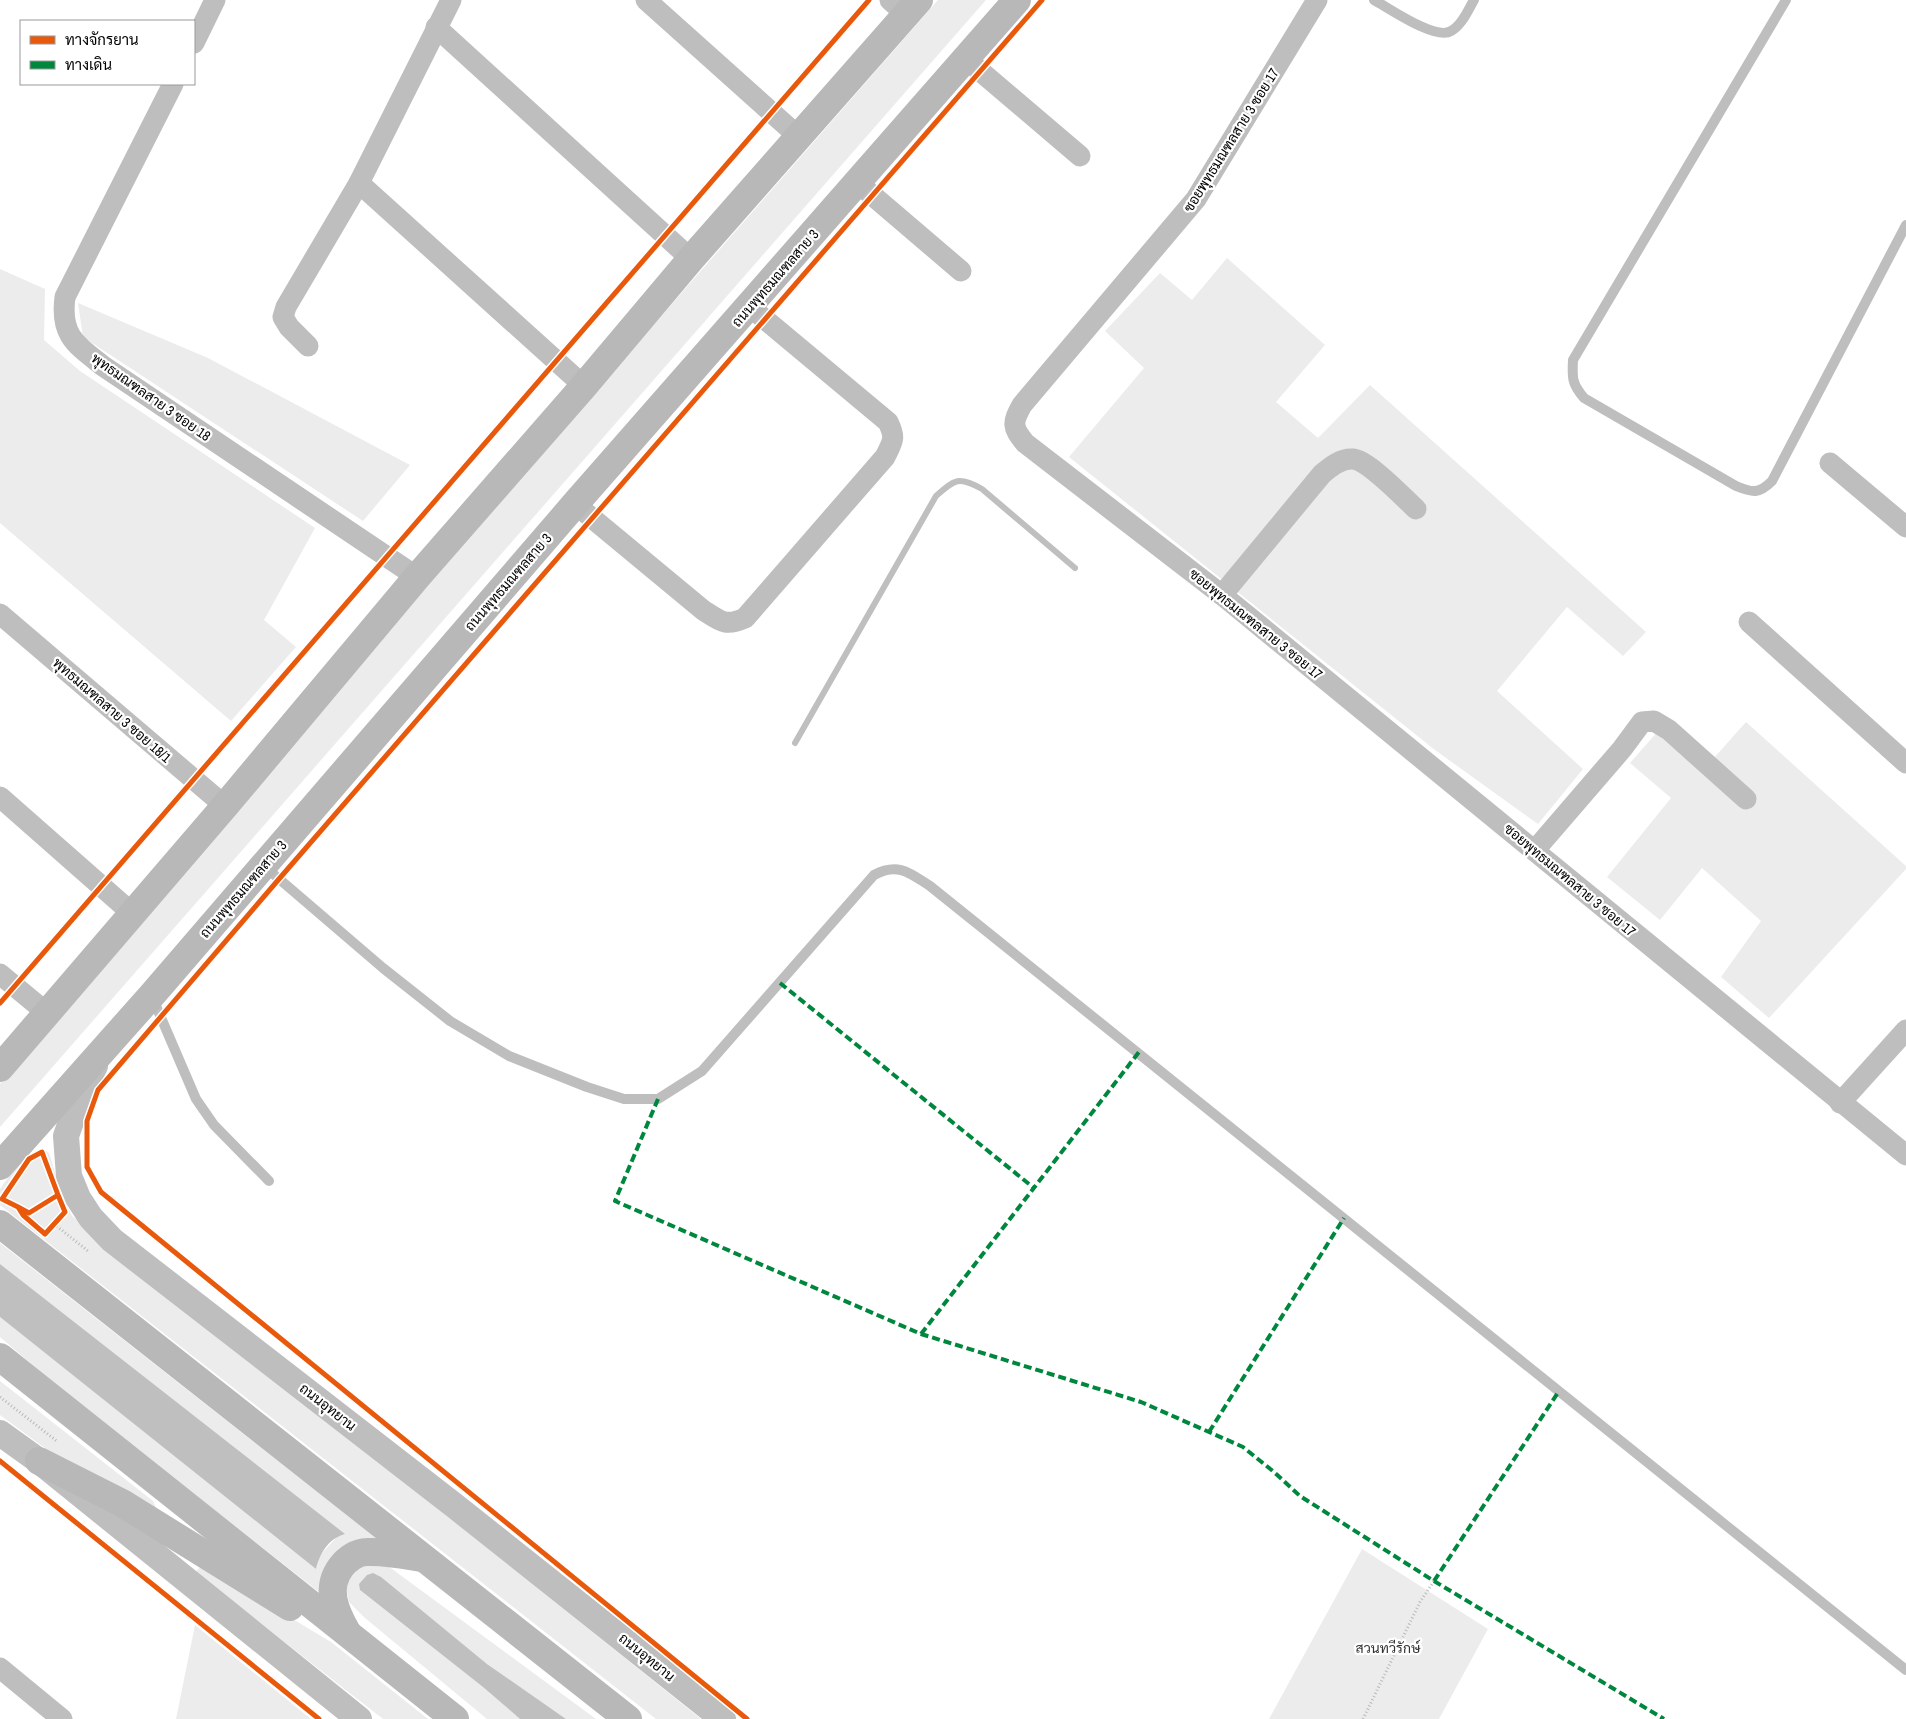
<svg xmlns="http://www.w3.org/2000/svg" width="1906" height="1719" viewBox="0 0 1906 1719" font-family="'Archivo Narrow',Sarabun,sans-serif">
	<rect width="100%" height="100%" fill="#fff"/>
	<g fill="#ececec">
		<polygon points="938,0 986,0 0,1127 0,1084 303,725"/>
		<polygon points="1227,258 1325,345 1276,402 1318,438 1370,385 1646,632 1623,656 1567,607 1497,691 1583,769 1538,824 1435,750 1069,457 1144,368 1105,331 1160,273 1192,300"/>
		<polygon points="0,269 45,289 44,340 80,371 315,528 264,620 296,647 231,721 0,523"/>
		<polygon points="78,303 208,358 410,465 363,521 83,337"/>
		<polygon points="1666,722 1713,759 1746,722 1906,866 1906,869 1769,1018 1721,977 1761,921 1702,868 1660,920 1607,877 1671,798 1630,763"/>
		<polygon points="43,1148 49,1153 62,1196 72,1216 701,1719 656,1719 0,1205 0,1189 14,1169 25,1156"/>
		<polygon points="0,1243 380,1541 328,1599 64,1392 0,1337 0,1317 316,1569 319,1556 337,1537 0,1264"/>
		<polygon points="0,1381 153,1501 156,1508 150,1516 61,1460 0,1415"/>
		<polygon points="1362,1549 1488,1629 1439,1719 1269,1719"/>
		<polygon points="354,1564 388,1566 596,1719 566,1719 487,1664 445,1630 360,1590 483,1687 520,1719 487,1719 365,1618 349,1602 345,1581"/>
		<polygon points="203,1565 331,1642 428,1719 383,1719 195,1572"/>
		<polygon points="195,1625 311,1719 176,1719"/>
	</g>
	<g fill="#bfbfbf">
		<path d="M 0,1264 L 345,1534 C 328,1539 320,1553 316,1569 L 0,1317 Z"/>
		<polygon points="373,1573 381,1577 487,1664 566,1719 520,1719 483,1687 360,1590 359,1584 367,1575"/>
	</g>
	<g fill="none" stroke-linecap="round" stroke-linejoin="round">
		<path stroke="#bfbfbf" stroke-width="6" d="M 795,743 L 936,496 C 955,479 959,476 982,489 L 1075,568"/>
		<g stroke="#b9b9b9" stroke-width="3" stroke-dasharray="1 2.5" stroke-linecap="butt">
			<polyline points="54,1224 88,1251"/>
			<polyline points="0,1397 58,1442"/>
			<polyline points="1363,1719 1420,1602 1434,1581"/>
		</g>
		<g stroke="#bebebe" stroke-width="10">
			<path d="M 1374,0 C 1389,8 1436,41 1451,31 C 1462,25 1468,10 1474,0"/>
			<path d="M 1786,0 L 1573,360 C 1572,378 1572,384 1584,398 L 1736,486 C 1753,493 1759,494 1772,481 L 1906,225"/>
			<path d="M 264,866 L 383,968 L 450,1021 L 509,1056 L 587,1087 L 624,1099 L 658,1099 L 702,1071 L 874,875 C 898,862 910,873 930,886 L 1906,1670"/>
			<polyline points="153,999 196,1099 214,1125 269,1181"/>
		</g>
		<g stroke="#bebebe" stroke-width="21">
			<polyline points="646,0 799,137"/>
			<polyline points="890,0 906,14"/>
			<path d="M 1317,0 L 1196,199 L 1022,405 C 1012,423 1012,427 1025,443 L 1222,595 L 1906,1155"/>
			<polyline points="436,27 691,259"/>
			<polyline points="194,43 215,0"/>
			<polyline points="966,59 1080,156"/>
			<path d="M 173,84 L 65,297 C 60,335 75,344 103,366 L 417,577"/>
			<polyline points="359,183 584,386"/>
			<polyline points="858,183 961,271"/>
			<polyline points="308,346 289,327 283,317 286,307 359,183 451,0"/>
			<polyline points="1830,463 1906,527"/>
			<path d="M 575,504 L 703,610 C 720,621 725,627 745,618 L 885,457 C 893,441 896,438 888,422 L 749,306"/>
			<path d="M 1222,595 L 1322,474 C 1330,467 1341,458 1353,459 C 1368,460 1404,498 1416,509"/>
			<polyline points="0,614 225,806"/>
			<polyline points="1749,622 1906,763"/>
			<polyline points="0,797 133,914"/>
			<polyline points="1535,850 1622,749 1642,722 1654,721 1669,730 1746,799"/>
			<polyline points="0,974 47,1013"/>
			<polyline points="1840,1103 1906,1030"/>
			<polyline points="0,1668 62,1719"/>
		</g>
		<g stroke="#bebebe" stroke-width="26">
			<polyline points="95,1066 83,1088 66,1136 69,1176 78,1198 91,1218 112,1240 455,1506 723,1719"/>
			<polyline points="0,1433 39,1461 359,1719"/>
		</g>
		<g stroke="#b8b8b8" stroke-width="28">
			<polyline points="0,1068 225,806 417,577 584,386 691,259 919,0"/>
			<polyline points="0,1166 152,995 575,504 1017,0"/>
			<polyline points="0,1224 628,1719"/>
			<polyline points="0,1357 455,1719"/>
			<polyline points="39,1461 122,1503 290,1607"/>
			<path d="M 347,1632 C 335,1611 325,1588 341,1567 C 347,1559 357,1552 367,1552 C 385,1551 404,1555 422,1558"/>
		</g>
		<g stroke="#00873e" stroke-width="4" stroke-dasharray="8 4" stroke-linecap="butt">
			<polyline points="780,983 1034,1188"/>
			<polyline points="658,1099 615,1201 921,1334 1141,1402 1243,1447 1274,1472 1300,1496 1434,1581 1664,1719"/>
			<polyline points="921,1334 1139,1052"/>
			<polyline points="1209,1432 1344,1218"/>
			<polyline points="1434,1581 1559,1391"/>
		</g>
		<defs>
			<g id="cycleway">
				<polyline points="0,1003 869,0"/>
				<polyline points="18,1207 29,1213 58,1195 42,1152 29,1159 2,1199 18,1207 23,1215 45,1234 65,1212 58,1195"/>
				<polyline points="0,1461 319,1719"/>
				<polyline points="747,1719 101,1192 87,1167 87,1121 98,1090 279,879 1042,0"/>
			</g>
		</defs>
		<use href="#cycleway" stroke="#fff" stroke-width="8"/>
		<use href="#cycleway" stroke="#e8590c" stroke-width="5"/>
	</g>
	<g text-anchor="middle" dominant-baseline="central" stroke-width="4.5" stroke-linejoin="round" paint-order="stroke">
		<g font-size="14" fill="#000" stroke="#fff">
			<text transform="translate(1231 140) rotate(-58)">ซอยพุทธมณฑลสาย 3 ซอย 17</text>
			<text transform="translate(775 278) rotate(-49)">ถนนพุทธมณฑลสาย 3</text>
			<text transform="translate(151 397) rotate(35)">พุทธมณฑลสาย 3 ซอย 18</text>
			<text transform="translate(508 582) rotate(-49)">ถนนพุทธมณฑลสาย 3</text>
			<text transform="translate(1256 624) rotate(39)">ซอยพุทธมณฑลสาย 3 ซอย 17</text>
			<text transform="translate(112 710) rotate(41)">พุทธมณฑลสาย 3 ซอย 18/1</text>
			<text transform="translate(1570 880) rotate(40)">ซอยพุทธมณฑลสาย 3 ซอย 17</text>
			<text transform="translate(243 889) rotate(-49)">ถนนพุทธมณฑลสาย 3</text>
			<text transform="translate(328 1407) rotate(38)">ถนนอุทยาน</text>
			<text transform="translate(647 1657) rotate(39)">ถนนอุทยาน</text>
		</g>
		<g font-size="14" fill="#333" stroke="#fff">
			<text x="1388" y="1648">สวนทวีรักษ์</text>
		</g>
	</g>
	<rect x="20" y="20" width="175" height="65" fill="#ffffff" stroke="#999999"/>
	<rect x="30" y="36" width="25" height="8" fill="#e8590c" stroke="#999999"/>
	<text x="65" y="45" font-size="15" fill="#000000">ทางจักรยาน</text>
	<rect x="30" y="61" width="25" height="8" fill="#00873e" stroke="#999999"/>
	<text x="65" y="70" font-size="15" fill="#000000">ทางเดิน</text>
</svg>
